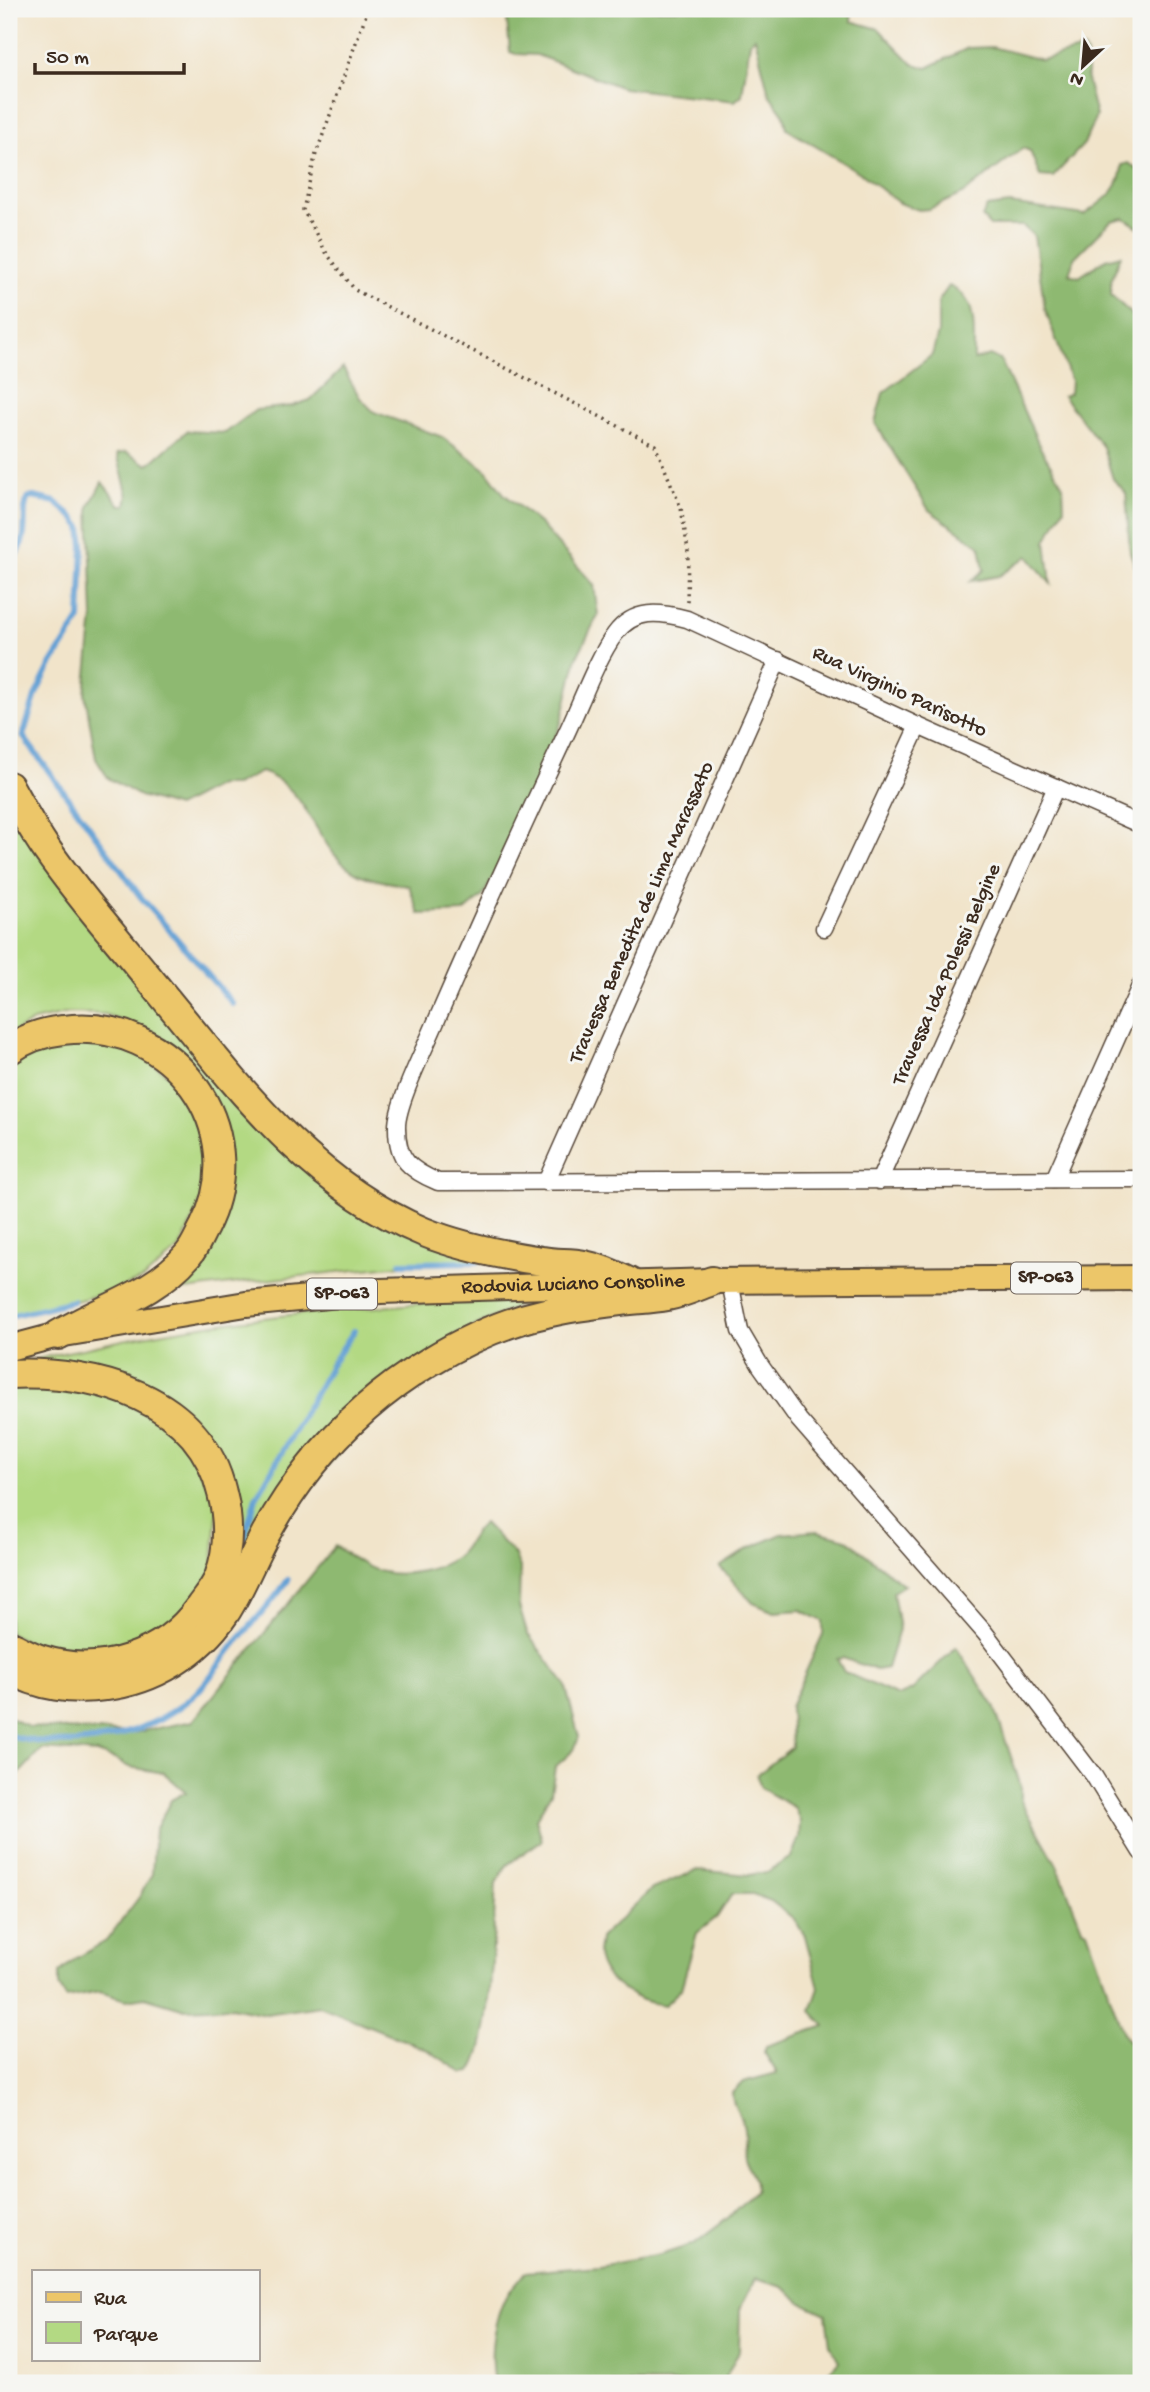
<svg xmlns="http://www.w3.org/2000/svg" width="1150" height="2392" viewBox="0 0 1150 2392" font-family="'Gochi Hand',sans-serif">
	<rect width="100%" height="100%" fill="#f6f6f2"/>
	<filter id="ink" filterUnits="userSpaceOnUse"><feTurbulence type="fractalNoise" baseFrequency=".0143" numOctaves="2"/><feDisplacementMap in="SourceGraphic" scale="14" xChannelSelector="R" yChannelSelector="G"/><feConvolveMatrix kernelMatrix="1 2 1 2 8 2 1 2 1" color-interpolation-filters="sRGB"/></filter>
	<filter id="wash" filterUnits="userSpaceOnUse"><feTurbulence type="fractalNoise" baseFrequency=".00686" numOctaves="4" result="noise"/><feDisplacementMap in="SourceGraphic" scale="28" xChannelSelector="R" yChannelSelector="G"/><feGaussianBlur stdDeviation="1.57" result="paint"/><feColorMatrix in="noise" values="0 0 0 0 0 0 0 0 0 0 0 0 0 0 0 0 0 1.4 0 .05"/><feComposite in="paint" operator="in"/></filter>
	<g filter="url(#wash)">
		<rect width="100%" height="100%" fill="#f1e4ca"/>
		<g fill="#b3d983" stroke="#778250" stroke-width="2">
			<polygon points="9,806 257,1119 479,1263 401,1265 246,1282 163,1293 227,1177 152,1034 105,1014 69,1013 33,1021 9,1035"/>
			<polygon points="75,1037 129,1048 177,1081 204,1136 210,1181 180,1248 143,1279 112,1291 50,1308 9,1316 9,1063 23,1053"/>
			<path d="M 462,1301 L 519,1301 L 520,1303 L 516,1307 L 450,1337 L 238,1559 L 216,1446 L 32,1361 C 55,1353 81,1350 105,1344 C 222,1318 343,1309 462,1301 Z"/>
			<polygon points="9,1383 99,1389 180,1432 218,1505 212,1572 175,1623 118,1654 60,1657 9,1633"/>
		</g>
		<g fill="#8eb971" stroke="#647248" stroke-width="2">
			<polygon points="506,9 852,9 851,21 879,29 913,64 927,68 968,48 992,47 1042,60 1083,49 1087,54 1087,80 1096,116 1084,144 1053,177 1040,176 1030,151 1023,148 963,194 929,209 919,210 899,203 862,174 787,129 784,115 769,94 755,37 750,42 742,95 735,101 623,88 537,55 516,54 510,52"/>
			<path d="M 1129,163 L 1141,173 L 1141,229 L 1124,218 L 1111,221 L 1074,258 L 1069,274 L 1079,277 L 1106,259 L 1121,255 L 1111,281 L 1111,295 L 1141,323 L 1141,582 L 1130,552 L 1126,493 L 1113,479 L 1103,447 L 1063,396 L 1070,393 L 1071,381 L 1045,309 L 1034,236 L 1023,226 L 990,226 L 982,217 L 987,207 L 1010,204 L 1084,215 C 1103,200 1121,192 1122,165 Z"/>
			<path d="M 949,286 C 980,299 973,331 974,360 L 990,355 L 1001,361 L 1041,449 L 1063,486 L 1064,508 L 1046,541 L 1051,584 L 1028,556 L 999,576 L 971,581 L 984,570 L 980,546 L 929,510 L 875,423 L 883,393 L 932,355 L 938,333 L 938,302 Z"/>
			<path d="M 343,368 L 360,398 L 374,412 L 442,437 L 485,469 L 504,494 L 540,524 L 594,585 L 598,615 L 577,657 L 561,723 L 507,853 L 482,897 L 464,912 L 419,914 L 409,886 C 393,883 376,881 361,875 C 314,855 314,788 261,772 L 235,785 L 219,785 L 177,807 L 140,796 L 108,778 L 96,759 L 85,694 L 93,617 L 89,507 L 102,482 L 120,505 L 126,505 L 128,496 L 117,454 L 126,452 L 148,465 L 187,431 L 225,433 L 256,410 L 292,406 L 310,400 Z"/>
			<path d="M 484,1523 L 514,1554 L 520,1567 L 519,1606 L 527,1633 L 565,1684 L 579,1737 L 574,1750 L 555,1767 L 551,1793 L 536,1819 L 542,1840 L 507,1865 L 496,1883 C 493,1925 493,2042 471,2072 L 463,2073 L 428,2050 L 320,2006 L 266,2014 L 231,2007 L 185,2009 L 145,1997 L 126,2000 L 100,1992 L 66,1998 L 59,1986 L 59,1973 L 75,1959 L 106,1941 L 140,1896 L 152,1874 L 155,1830 L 171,1800 L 186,1792 L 164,1773 L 129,1767 L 117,1760 L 96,1753 L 42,1749 L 16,1777 L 9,1781 L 9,1717 L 29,1727 L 133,1733 L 193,1721 L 335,1546 C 346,1554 369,1570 383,1572 C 403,1577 440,1570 456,1557 C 468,1548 471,1532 484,1523 Z"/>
			<path d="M 817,1531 L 846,1539 L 904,1585 L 893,1592 L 899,1629 L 887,1668 L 876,1670 L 843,1658 L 837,1659 L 844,1672 L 898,1696 L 912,1690 L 956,1647 L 994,1706 L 1021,1787 L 1021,1801 L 1057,1865 L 1082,1928 L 1087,1931 L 1124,2036 L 1141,2053 L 1141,2383 L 822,2383 L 822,2379 L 839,2361 L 830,2345 L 826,2314 L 802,2303 L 783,2287 L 755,2279 L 740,2309 L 739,2351 L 725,2379 L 721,2383 L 494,2383 C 489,2358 492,2329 502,2304 C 507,2293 518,2282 525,2272 L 598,2266 L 660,2255 L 694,2244 L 728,2218 L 754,2193 C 758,2178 748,2170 744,2157 C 742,2148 746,2138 744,2129 C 743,2115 733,2112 732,2093 L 743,2082 L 777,2073 L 764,2052 L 766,2046 L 825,2026 L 811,2011 L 819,1988 L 805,1936 L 794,1919 L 771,1901 L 752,1894 L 732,1894 L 717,1917 L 697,1933 L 681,1989 L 665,2005 C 639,2003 601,1983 598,1954 C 598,1949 600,1943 600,1938 L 652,1889 L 697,1870 L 749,1875 L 767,1872 L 791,1857 L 799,1838 L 800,1822 L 795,1808 L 761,1788 L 757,1775 L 792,1747 L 790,1707 L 823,1634 L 823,1621 L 801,1610 L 774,1612 L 753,1603 L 720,1567 L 748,1549 L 782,1534 Z"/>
		</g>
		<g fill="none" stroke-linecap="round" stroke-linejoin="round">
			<g stroke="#63a0d4" stroke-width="6">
				<path d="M 16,555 C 31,533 20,512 28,498 L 34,497 L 55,502 L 73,517 L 81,527 L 83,546 L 80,619 L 49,668 L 36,694 L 23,736 L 140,896 L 233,1004"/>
				<polyline points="401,1263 477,1262"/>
				<polyline points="9,1316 73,1301"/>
				<polyline points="241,1555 248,1524 256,1498 330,1367 354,1331"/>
				<path d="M 9,1736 C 72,1752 141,1740 192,1697 C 211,1680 223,1657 240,1638 C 257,1619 273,1601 288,1580"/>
			</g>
		</g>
	</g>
	<g filter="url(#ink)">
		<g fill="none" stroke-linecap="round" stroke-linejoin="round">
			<defs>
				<g id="street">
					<path d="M 1141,825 L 918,726 L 687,619 C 660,612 634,608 615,634 C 597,658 580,705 566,734 C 521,830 477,927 435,1024 C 425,1048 396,1105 397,1128 C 397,1160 410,1170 438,1182 L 1141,1179"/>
					<polyline points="824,928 918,726"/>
					<polyline points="1054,1179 1141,984"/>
					<polyline points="879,1181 1056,787"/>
					<polyline points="546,1182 778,660"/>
					<polyline points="730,1282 740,1331 760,1365 799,1420 985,1633 1094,1776 1141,1852"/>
				</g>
				<g id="primary">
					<path id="s1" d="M 9,1348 L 58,1335 L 246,1304 L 380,1291 L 712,1281 L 1141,1278"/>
				</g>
				<g id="highway">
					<path d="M 9,786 C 21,808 33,830 47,850 C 80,898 120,942 156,987 C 233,1080 308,1184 424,1232 C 461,1247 502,1255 542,1261 C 556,1264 570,1262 584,1265 C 600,1268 614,1275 629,1282"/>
					<path d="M 9,1050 C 24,1039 44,1032 63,1030 C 172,1015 255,1129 204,1227 C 199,1236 195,1247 188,1255 C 154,1295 102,1308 58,1335"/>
					<path d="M 9,1374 C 95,1370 200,1397 222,1493 C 229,1520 229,1550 219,1577 C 215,1588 206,1598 199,1608 C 165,1656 99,1678 43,1660 C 31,1657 20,1650 9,1645"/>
					<path d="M 9,1669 C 38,1686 73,1691 106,1686 C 154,1680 198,1653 225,1613 C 241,1588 252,1559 266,1533 C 279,1510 294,1487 310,1467 C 343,1425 384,1389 429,1362 C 465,1340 505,1322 546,1313 C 570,1307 595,1304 620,1301 C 635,1299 652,1299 667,1296 C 683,1293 698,1286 712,1281"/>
				</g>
			</defs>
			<use href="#street" stroke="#564638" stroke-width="19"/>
			<use href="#primary" stroke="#564638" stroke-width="28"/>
			<use href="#highway" stroke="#564638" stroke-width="32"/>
			<polyline stroke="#564638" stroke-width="3.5" stroke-dasharray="2 5" stroke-linecap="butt" points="368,9 315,157 303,210 327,254 355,290 655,445 681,508 688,550 687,603"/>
			<use href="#street" stroke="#fff" stroke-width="16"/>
			<use href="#primary" stroke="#ecc669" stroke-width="24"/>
			<use href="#highway" stroke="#ecc669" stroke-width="28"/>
		</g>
	</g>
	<g text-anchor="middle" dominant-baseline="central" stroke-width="6" stroke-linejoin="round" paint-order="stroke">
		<g fill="#f6f6f2" stroke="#73675e" stroke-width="2">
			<rect x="1011" y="1262.5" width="70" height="31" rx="5"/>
			<rect x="307" y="1278.5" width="70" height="31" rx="5"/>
		</g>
		<g font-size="19" font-weight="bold" fill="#3b2a1e">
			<text x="1046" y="1278">SP-063</text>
			<text x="342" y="1294">SP-063</text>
		</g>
		<g font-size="21" fill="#3b2a1e" stroke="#f6f6f2">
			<text transform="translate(899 693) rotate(25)">Rua Virginio Parisotto</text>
			<text transform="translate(643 913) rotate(-66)">Travessa Benedita de Lima Marassato</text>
			<text transform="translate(948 975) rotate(-66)">Travessa Ida Polessi Belgine</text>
			<text stroke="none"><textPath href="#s1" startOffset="569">Rodovia Luciano Consoline</textPath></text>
		</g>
	</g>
	<rect width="1150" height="2392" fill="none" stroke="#f6f6f2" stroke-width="35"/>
	<rect x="32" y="2270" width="228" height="91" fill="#f6f6f2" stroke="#aba49d" stroke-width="2"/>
	<rect x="46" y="2292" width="35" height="10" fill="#ecc669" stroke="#aba49d" stroke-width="2"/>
	<text x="94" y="2304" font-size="21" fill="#3b2a1e">Rua</text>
	<rect x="46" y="2322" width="35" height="21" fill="#b3d983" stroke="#aba49d" stroke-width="2"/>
	<text x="94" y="2340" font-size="21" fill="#3b2a1e">Parque</text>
	<g transform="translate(1083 66) rotate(206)" stroke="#f6f6f2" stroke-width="5" paint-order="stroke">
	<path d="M0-5L12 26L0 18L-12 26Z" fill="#3b2a1e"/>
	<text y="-10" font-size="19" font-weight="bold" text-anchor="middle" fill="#3b2a1e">N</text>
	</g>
	<path d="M35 63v10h149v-10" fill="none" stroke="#3b2a1e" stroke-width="3.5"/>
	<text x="46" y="63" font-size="21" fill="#3b2a1e" stroke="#f6f6f2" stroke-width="5" paint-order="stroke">50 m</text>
</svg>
